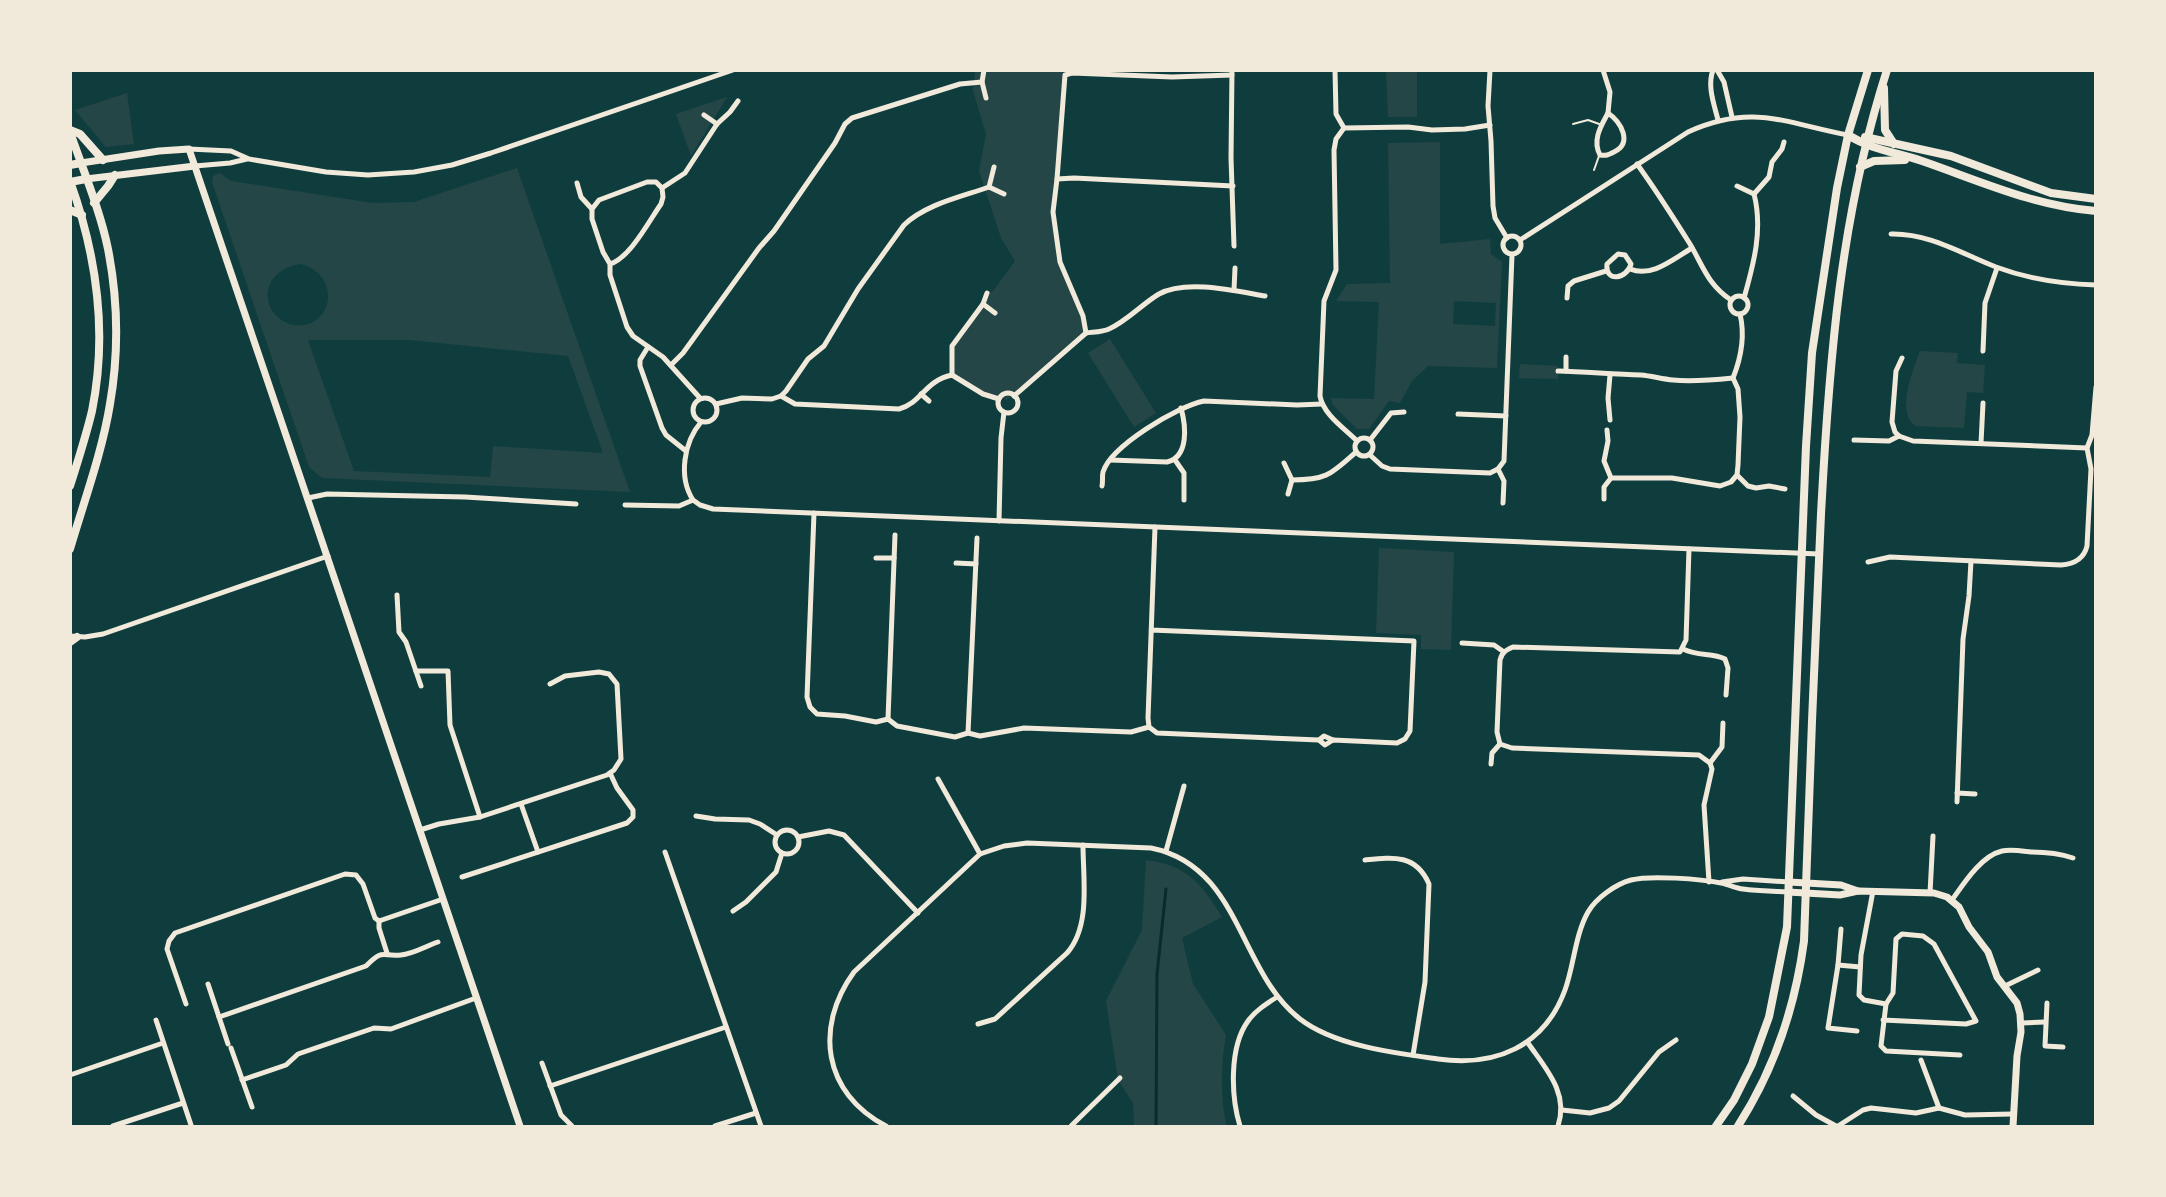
<svg xmlns="http://www.w3.org/2000/svg" width="2166" height="1197" viewBox="0 0 2166 1197" font-family="'Varela Round',sans-serif">
	<rect width="100%" height="100%" fill="#0f3d3e"/>
	<g fill="#244646" fill-rule="evenodd">
		<polygon points="975,71 1063,71 1065,75 1053,212 1060,262 1083,316 1086,333 1007,400 983,394 952,375 952,346 987,293 993,291 1015,261 1001,238 979,171 986,134 973,91"/>
		<polygon points="1386,71 1417,71 1417,117 1388,117"/>
		<polygon points="127,93 134,144 106,147 75,110"/>
		<polygon points="727,97 691,156 676,114"/>
		<path d="M 1440,142 L 1440,244 L 1490,239 L 1491,254 L 1502,262 L 1497,368 L 1428,366 L 1412,381 L 1400,403 L 1389,401 L 1369,429 L 1357,429 L 1333,405 L 1331,398 L 1374,399 L 1379,302 L 1336,301 L 1347,284 L 1390,283 L 1388,143 ZM 1454,301 L 1496,303 L 1495,326 L 1453,324 Z"/>
		<path d="M 517,168 L 630,492 L 322,478 L 309,467 L 212,182 L 213,176 L 220,173 L 231,181 L 373,203 L 414,202 ZM 301,264 C 343,275 333,331 293,325 C 284,323 276,317 271,309 C 260,286 278,266 301,264 ZM 308,340 L 409,340 L 568,356 L 603,453 L 493,446 L 490,477 L 354,471 Z"/>
		<polygon points="1110,339 1156,413 1134,427 1088,353"/>
		<path d="M 1920,351 L 1958,353 L 1957,363 L 1985,365 L 1983,393 L 1967,392 L 1964,428 L 1916,426 C 1895,413 1913,370 1920,351 Z"/>
		<polygon points="1520,364 1558,366 1558,379 1519,378"/>
		<polygon points="1379,548 1454,552 1451,650 1421,649 1421,635 1376,633"/>
		<path d="M 1146,860 C 1187,865 1201,883 1222,917 L 1182,938 L 1193,984 L 1226,1035 C 1221,1062 1220,1100 1227,1126 L 1134,1126 L 1133,1103 L 1118,1080 L 1106,1001 L 1142,930 Z"/>
	</g>
	<g fill="none" stroke-linecap="round" stroke-linejoin="round">
		<polyline stroke="#0a2a2b" stroke-width="3" points="1156,1126 1157,974 1166,889"/>
		<g stroke="#f1e9da" stroke-width="2">
			<polyline points="1573,124 1588,120 1602,125"/>
			<polyline points="1594,170 1599,156"/>
		</g>
		<g stroke="#f1e9da" stroke-width="5">
			<polyline points="984,70 982,82 986,98"/>
			<polyline points="1232,70 1231,158 1234,246"/>
			<polyline points="1335,70 1336,114 1344,128"/>
			<polyline points="1490,70 1488,106 1491,141 1493,206 1495,218 1507,238"/>
			<polyline points="1603,70 1610,92 1608,113"/>
			<path d="M 1713,70 C 1707,86 1714,104 1718,120"/>
			<polyline points="1717,70 1724,82 1732,117"/>
			<path d="M 1608,113 C 1621,122 1633,143 1614,152 C 1608,155 1606,156 1600,155 C 1592,140 1601,126 1608,113 Z"/>
			<polyline points="704,115 717,124"/>
			<polyline points="189,149 231,151 249,159 326,172 368,175 414,172 452,165 491,153 733,70"/>
			<path d="M 1637,164 C 1656,190 1673,217 1690,244 C 1703,266 1708,285 1731,300"/>
			<polyline points="195,166 230,163 247,159"/>
			<polyline points="994,167 989,187 1004,194"/>
			<polyline points="1057,179 1074,178 1233,186"/>
			<polyline points="577,183 581,197 592,209"/>
			<polyline points="1737,186 1754,194 1769,177 1772,162 1782,149 1784,142"/>
			<polyline points="662,188 685,173 717,124 730,112 738,101"/>
			<path d="M 1891,234 C 1929,233 1962,254 1996,267 C 2028,279 2062,284 2096,285"/>
			<circle cx="1512" cy="245" r="9"/>
			<path d="M 1520,240 L 1688,132 C 1752,103 1785,123 1848,135"/>
			<path d="M 1618,254 L 1625,255 L 1631,264 C 1627,279 1605,283 1607,264 Z"/>
			<path d="M 610,264 C 630,258 649,221 661,204 L 663,197 L 662,188 L 656,182 L 647,182 L 599,200 L 592,209 L 592,219 L 603,252 L 610,264 L 610,275 L 627,327 L 633,336 L 663,357 L 700,398"/>
			<path d="M 1630,269 C 1652,278 1673,259 1692,248"/>
			<polyline points="1234,290 1235,268"/>
			<circle cx="1739" cy="305" r="9"/>
			<polyline points="1567,298 1568,286 1574,281 1606,271"/>
			<path d="M 1744,298 C 1754,263 1763,229 1754,194"/>
			<polyline points="983,304 995,313"/>
			<polyline points="1086,333 1083,316 1060,262 1053,212 1057,179 1065,75 1072,73 1172,77 1232,75"/>
			<path d="M 1086,333 C 1093,332 1103,332 1109,329 C 1127,321 1142,304 1159,294 C 1186,279 1236,291 1265,296"/>
			<polyline points="648,347 640,360 640,366 662,428 666,435 686,451"/>
			<polyline points="1983,351 1985,303 1997,268"/>
			<polyline points="1902,358 1896,371 1892,422 1895,432 1899,436 1913,441 2087,448"/>
			<polyline points="671,365 683,353 759,248 774,231 835,143 845,124 852,118 960,84 982,82"/>
			<path d="M 1558,371 C 1586,372 1613,374 1641,375 C 1652,376 1662,379 1673,380 C 1693,382 1713,380 1733,378"/>
			<polyline points="1566,371 1566,357"/>
			<polyline points="952,375 952,346 983,304 987,293"/>
			<circle cx="1008" cy="403" r="10"/>
			<polyline points="921,394 929,401"/>
			<path d="M 781,396 L 795,404 L 899,409 C 922,403 924,381 952,375 L 983,394 L 999,399"/>
			<polyline points="1014,396 1086,333"/>
			<circle cx="705" cy="410" r="12"/>
			<path d="M 716,404 L 742,398 L 772,399 L 781,396 L 786,391 L 808,359 L 824,346 L 858,289 L 904,225 C 926,204 961,197 989,187"/>
			<polyline points="1458,414 1506,416"/>
			<polyline points="1610,420 1608,398 1610,375"/>
			<circle cx="1364" cy="447" r="9"/>
			<polyline points="1370,440 1391,413 1404,412"/>
			<polyline points="1854,440 1889,441 1899,436"/>
			<path d="M 1357,441 C 1344,428 1323,414 1320,396 L 1324,301 L 1336,270 L 1334,150 L 1336,139 L 1344,128 L 1408,127 L 1432,130 L 1465,129 L 1490,125"/>
			<polyline points="1981,443 1983,403"/>
			<polyline points="1370,455 1382,466 1390,469 1490,473 1498,469 1504,461 1512,255"/>
			<path d="M 1110,460 L 1167,462 C 1189,457 1186,426 1181,408"/>
			<polyline points="1175,460 1184,473 1184,500"/>
			<polyline points="1284,463 1292,480 1288,494"/>
			<polyline points="1498,469 1504,481 1503,503"/>
			<polyline points="1737,475 1748,486 1756,488 1769,486 1785,489"/>
			<path d="M 1611,478 L 1672,478 L 1720,486 L 1731,482 L 1737,475 L 1738,465 L 1740,417 L 1738,389 L 1733,378 C 1741,358 1745,335 1740,314"/>
			<path d="M 1292,480 C 1327,480 1331,474 1356,452"/>
			<path d="M 1102,486 C 1103,482 1102,476 1103,472 C 1111,446 1178,406 1204,401 L 1297,405 L 1322,404"/>
			<polyline points="308,498 327,494 465,497 576,504"/>
			<polyline points="1604,499 1604,487 1611,478 1604,461 1608,441 1607,430"/>
			<path d="M 693,500 C 678,477 684,442 701,422"/>
			<polyline points="625,505 679,506 693,500 700,505 713,509 1819,554"/>
			<polyline points="814,513 807,697 810,707 817,714 845,716 876,722 888,719 897,726 955,737 968,733 980,736 1024,728 1131,732 1149,727"/>
			<polyline points="999,521 1001,438 1004,412"/>
			<path d="M 1689,549 L 1686,640 L 1680,652 L 1513,647 C 1506,650 1502,652 1500,660 L 1497,732 L 1500,744 L 1512,748 L 1699,755 L 1710,763 L 1712,769 L 1704,805 L 1709,882"/>
			<polyline points="876,558 894,558"/>
			<path d="M 1868,562 L 1890,557 L 2061,565 C 2074,564 2084,559 2087,546 L 2091,469 L 2087,448 L 2092,435 L 2096,387"/>
			<polyline points="956,563 976,564"/>
			<polyline points="397,595 399,632 406,642 421,686"/>
			<polyline points="1151,630 1414,641 1410,731 1405,739 1397,743 1333,740 1325,745 1319,740 1157,733 1149,727 1148,718 1155,527"/>
			<polyline points="70,636 85,637 103,634 328,556"/>
			<polyline points="1462,643 1494,645 1504,652"/>
			<path d="M 1683,649 C 1699,657 1712,652 1725,659 L 1728,668 L 1726,695"/>
			<polyline points="416,671 448,671 450,725 480,817"/>
			<polyline points="888,719 895,535"/>
			<polyline points="968,733 977,538"/>
			<polyline points="1319,740 1324,736 1333,740"/>
			<polyline points="1710,763 1722,747 1723,723"/>
			<polyline points="1491,764 1492,753 1500,744"/>
			<polyline points="938,779 980,854"/>
			<polyline points="1957,793 1975,794"/>
			<polyline points="1957,802 1963,639 1969,596 1971,561"/>
			<polyline points="521,804 538,852"/>
			<polyline points="696,816 715,819 749,820 760,824 777,835"/>
			<circle cx="787" cy="842" r="12"/>
			<polyline points="420,830 439,824 480,817 607,775 614,770 621,759 617,684 609,674 599,672 565,676 550,684"/>
			<polyline points="798,837 829,831 844,835 918,913"/>
			<polyline points="1166,851 1184,786"/>
			<polyline points="665,852 761,1126"/>
			<path d="M 1365,860 C 1393,857 1416,854 1429,884 L 1425,982 L 1413,1055"/>
			<polyline points="462,877 627,823 633,817 633,810 617,788 610,773"/>
			<polyline points="1722,882 1743,879 1789,882"/>
			<polyline points="1873,891 1861,955 1859,995 1864,1000 1886,1004"/>
			<polyline points="1930,893 1933,836"/>
			<path d="M 1952,900 C 1964,883 1981,856 2002,851 C 2011,849 2022,851 2031,852 C 2046,852 2058,853 2073,858"/>
			<polyline points="733,911 746,902 776,872 782,853"/>
			<polyline points="379,921 379,928 387,953"/>
			<polyline points="1841,929 1838,965 1828,1028 1857,1031"/>
			<polyline points="1838,965 1860,967"/>
			<polyline points="208,984 228,1044"/>
			<polyline points="2005,986 2038,970"/>
			<polyline points="2047,1003 2045,1046 2063,1047"/>
			<polyline points="186,1004 167,949 169,941 175,933 345,874 356,875 363,884 375,918 379,921 443,899"/>
			<path d="M 219,1017 L 366,966 C 384,948 381,957 401,955 C 413,954 426,946 438,942"/>
			<polyline points="156,1020 191,1125"/>
			<polyline points="1883,1020 1966,1024 1976,1021 1934,944 1923,936 1902,934 1896,939 1893,993 1886,1004 1881,1046 1886,1051 1960,1055"/>
			<polyline points="2022,1023 2045,1022"/>
			<path d="M 978,1024 L 995,1019 L 1067,953 C 1091,926 1083,879 1083,845"/>
			<path d="M 1528,1043 C 1546,1069 1569,1093 1558,1126"/>
			<polyline points="231,1048 252,1107"/>
			<polyline points="1921,1060 1939,1108"/>
			<polyline points="542,1063 561,1115 572,1126"/>
			<polyline points="70,1075 163,1043"/>
			<polyline points="242,1080 286,1065 298,1054 374,1028 391,1029 476,998"/>
			<polyline points="550,1086 726,1027"/>
			<polyline points="1793,1096 1816,1115 1836,1126"/>
			<polyline points="1562,1110 1590,1113 1609,1108 1619,1101 1659,1052 1676,1040"/>
			<polyline points="113,1126 183,1103"/>
			<polyline points="715,1126 756,1113"/>
			<path d="M 886,1126 C 823,1093 814,1027 854,972 L 980,854 L 1004,846 L 1027,843 L 1151,848 C 1241,866 1238,971 1300,1019 C 1335,1046 1395,1053 1438,1059 C 1495,1067 1544,1047 1565,990 C 1574,965 1575,935 1588,912 C 1596,898 1616,884 1631,880 C 1650,875 1701,879 1721,883 C 1728,884 1735,888 1743,889 C 1758,891 1773,891 1788,892"/>
			<polyline points="1071,1126 1120,1078"/>
			<path d="M 1240,1126 C 1231,1097 1229,1047 1248,1021 C 1255,1011 1266,1004 1277,997"/>
			<polyline points="1838,1126 1863,1110 1871,1108 1916,1113 1939,1108 1965,1115 2013,1114"/>
		</g>
		<g stroke="#f1e9da" stroke-width="7">
			<polyline points="81,163 159,151 189,149 520,1126"/>
			<polyline points="86,179 195,166"/>
			<polyline points="1789,882 1841,885 1858,891"/>
			<polyline points="1788,892 1840,895 1858,891 1934,893 1947,897 1959,907 1969,927 1988,952 1997,977 2017,1003 2020,1014 2021,1032 2017,1056 2013,1126"/>
		</g>
		<g stroke="#f1e9da" stroke-width="8">
			<polyline points="1884,88 1885,130 1894,144"/>
			<path d="M 1848,135 C 1872,150 1896,152 1922,161 C 1980,181 2034,206 2096,211"/>
			<polyline points="1865,137 1951,156 2051,193 2096,199"/>
			<polyline points="70,165 81,163"/>
			<polyline points="1860,167 1874,161 1905,160"/>
			<polyline points="70,182 86,179"/>
			<polyline points="1716,1126 1734,1100 1752,1064 1769,1017 1787,927 1806,446 1812,353 1837,188 1848,135 1868,70"/>
			<path d="M 1738,1126 C 1774,1070 1795,1008 1804,941 C 1809,799 1814,656 1821,514 C 1829,363 1840,216 1887,70"/>
		</g>
		<g stroke="#f1e9da" stroke-width="8">
			<polyline points="70,130 80,134 103,160"/>
			<path d="M 70,132 C 83,170 100,210 108,249 C 118,300 119,352 110,404 C 102,453 84,501 70,549"/>
			<path d="M 70,181 C 97,256 108,332 92,411 C 86,436 78,461 70,486"/>
			<polyline points="94,203 108,186 115,175"/>
			<polyline points="70,210 82,215"/>
			<polyline points="70,642 77,637"/>
		</g>
	</g>
	<rect width="2166" height="1197" fill="none" stroke="#f1e9da" stroke-width="144"/>
</svg>
